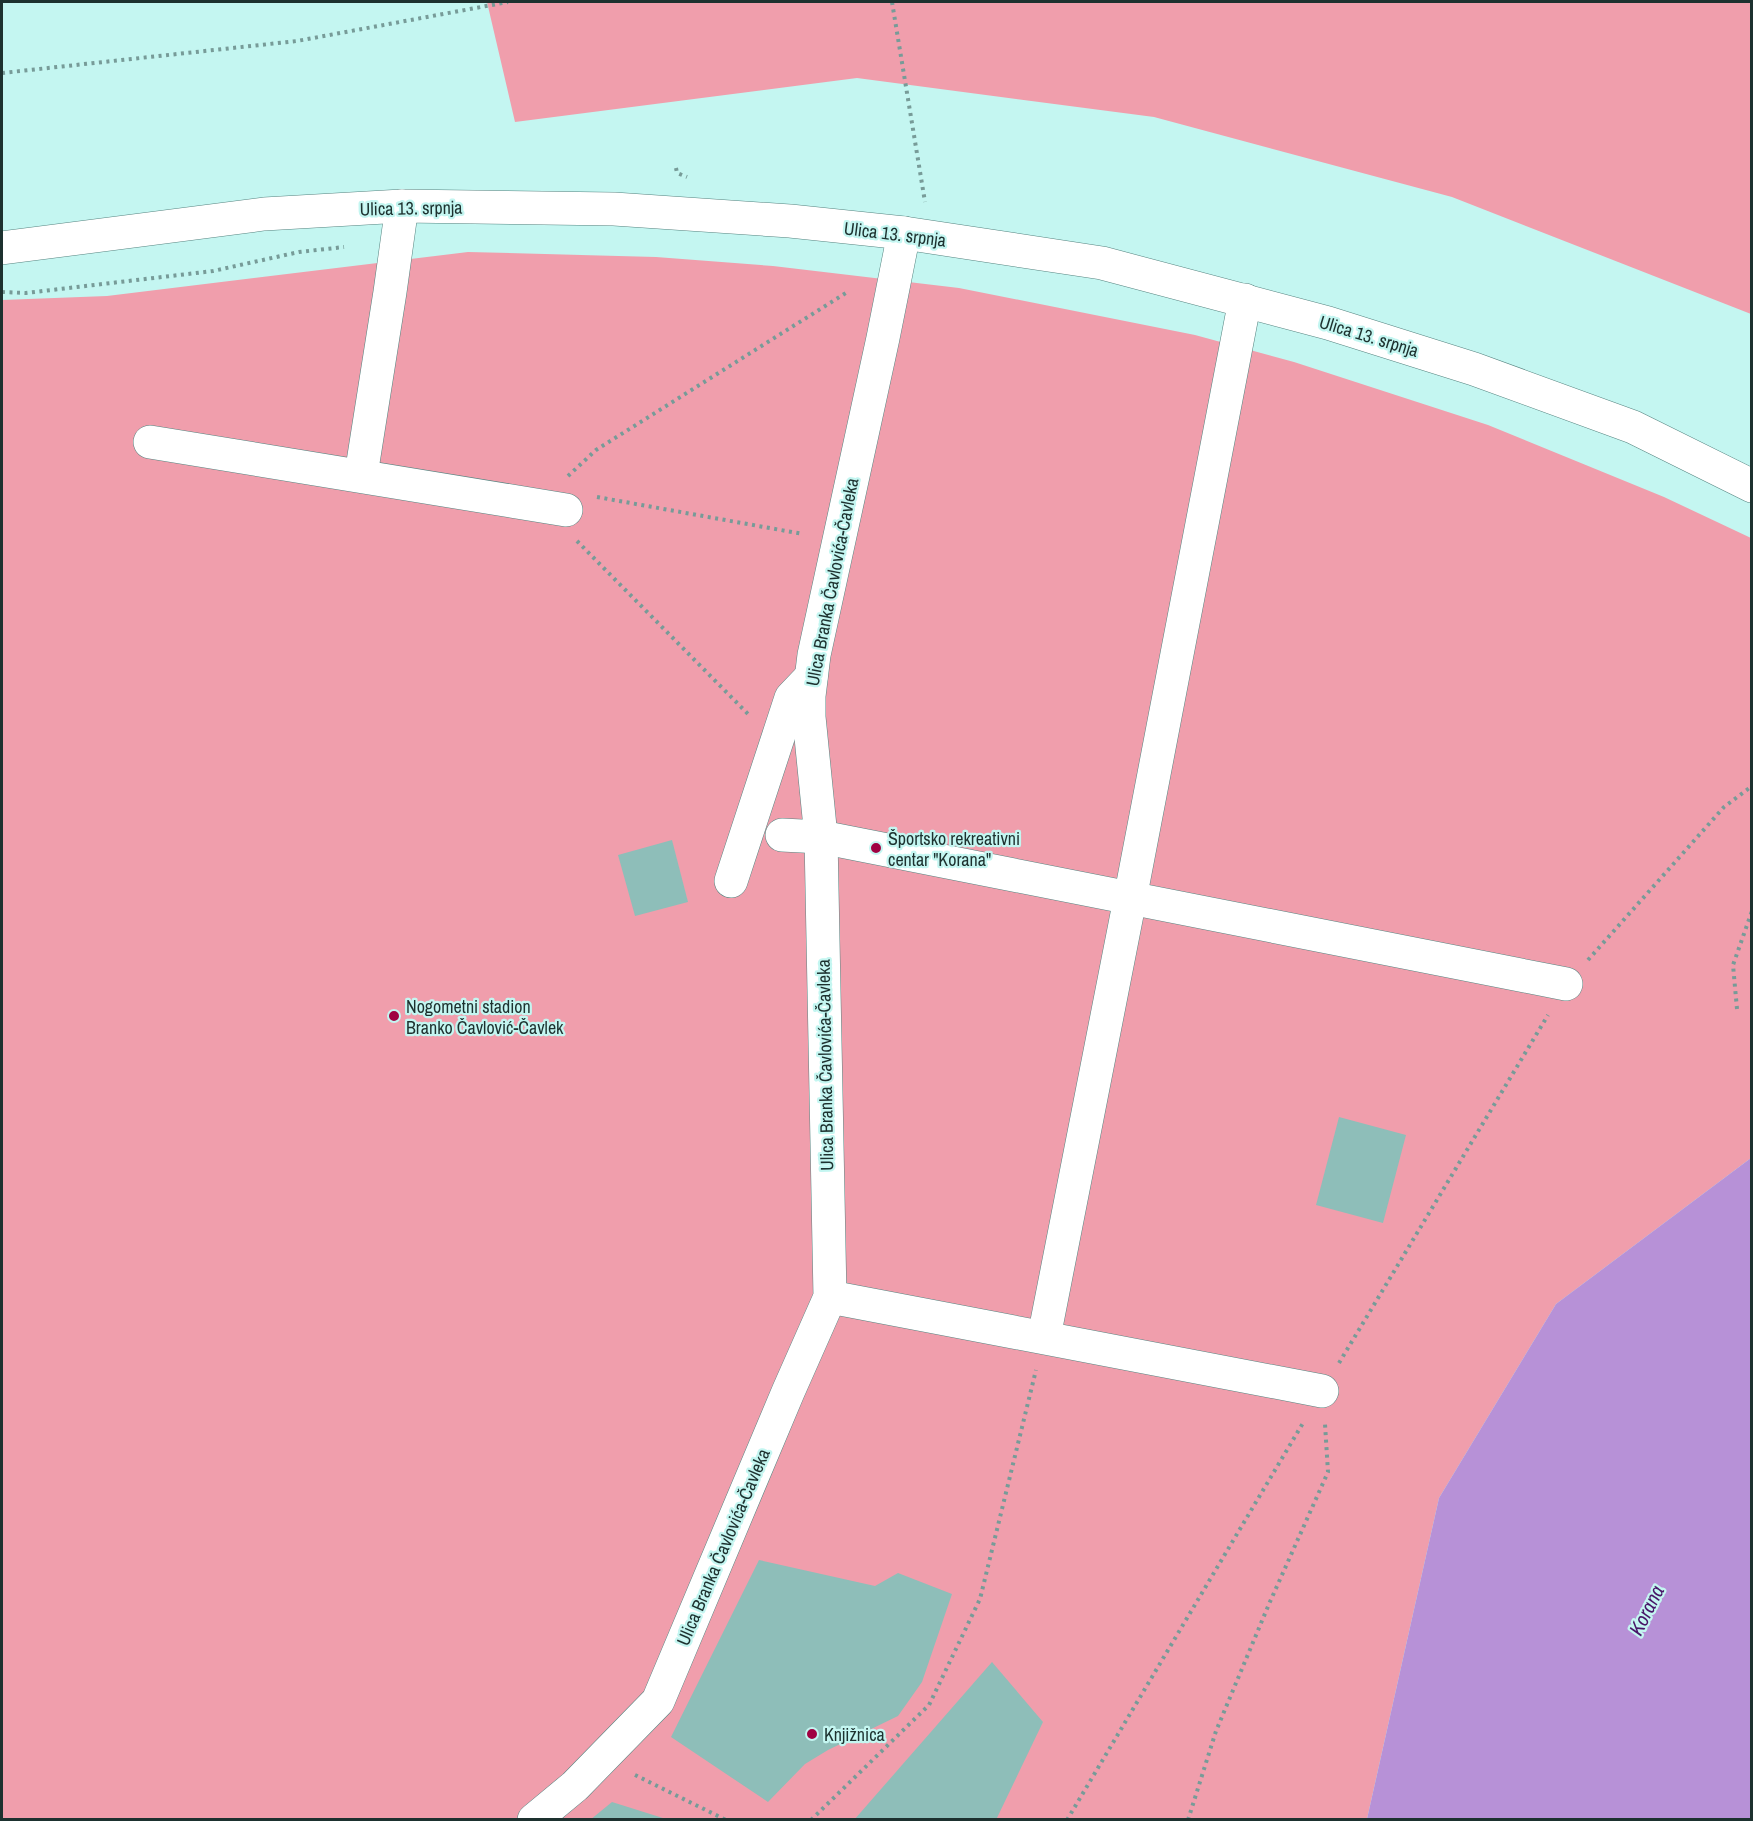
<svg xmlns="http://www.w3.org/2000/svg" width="1753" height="1821" viewBox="0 0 1753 1821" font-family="'Archivo Narrow',sans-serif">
	<rect width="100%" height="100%" fill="#c4f6f1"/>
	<g fill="#f09eac">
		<polygon points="487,2 1751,2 1751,314 1452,197 1154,117 857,78 515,122"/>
		<polygon points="468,252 656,257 773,266 959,288 1195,335 1294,362 1488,425 1664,497 1751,538 1751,1158 1556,1304 1439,1498 1367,1819 2,1820 2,300 107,296"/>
	</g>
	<polygon fill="#b791d7" points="1751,1158 1751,1819 1367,1819 1439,1498 1556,1304"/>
	<g fill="#8ebeb9">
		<polygon points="672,840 688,902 635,916 618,855"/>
		<polygon points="1339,1117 1406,1135 1383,1223 1316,1205"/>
		<polygon points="759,1560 875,1586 898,1573 952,1594 922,1682 898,1716 828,1750 805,1764 768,1802 671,1737"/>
		<polygon points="992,1662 1043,1722 996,1820 854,1820"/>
		<polygon points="612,1802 666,1819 666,1820 590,1820"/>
	</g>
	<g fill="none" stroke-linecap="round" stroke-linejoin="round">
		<defs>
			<g id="minor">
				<polyline points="2,248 264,214 402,206 614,209 790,221 904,233 1102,263 1328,323 1474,369 1633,427 1752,486"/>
				<polyline points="150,442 566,510"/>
				<polyline points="361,475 390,292 402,206"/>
				<polyline points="782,835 821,837 1566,984"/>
				<polyline points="731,881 791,698 811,677"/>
				<polyline points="830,1297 1322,1391"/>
				<polyline points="1044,1337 1130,899 1245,300"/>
				<polyline points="534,1820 575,1786 658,1701 788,1392 830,1297 821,837 809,717 809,696 814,655 883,338 904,233"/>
			</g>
		</defs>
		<use href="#minor" stroke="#568480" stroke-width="34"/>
		<g stroke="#779b98" stroke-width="4" stroke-dasharray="3 4.5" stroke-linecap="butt">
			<polyline points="892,2 925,202"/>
			<polyline points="2,73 297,41 508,2"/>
			<polyline points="676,168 677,173 687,177"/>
			<polyline points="2,292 26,293 213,271 299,252 344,247"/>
			<polyline points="568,476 596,450 849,291"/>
			<polyline points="597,497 803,534"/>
			<polyline points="577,541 749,715"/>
			<polyline points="1588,960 1724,807 1752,786"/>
			<polyline points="1737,1009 1733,965 1752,911"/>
			<polyline points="1339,1363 1548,1015"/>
			<polyline points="635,1775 726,1820"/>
			<polyline points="811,1820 929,1705 980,1599 1036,1370"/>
			<polyline points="1067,1820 1303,1423"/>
			<polyline points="1188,1820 1216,1731 1269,1604 1328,1472 1325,1424"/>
		</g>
		<use href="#minor" stroke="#fff" stroke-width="33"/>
	</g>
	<g fill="#a00242" stroke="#c4f6f1" stroke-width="2">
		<circle cx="876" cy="848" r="6"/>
		<circle cx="394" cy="1016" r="6"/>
		<circle cx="812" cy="1734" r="6"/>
	</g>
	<g text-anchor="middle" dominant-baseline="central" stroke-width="4.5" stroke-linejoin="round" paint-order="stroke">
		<g font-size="18" fill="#1d312f" stroke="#c4f6f1">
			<text transform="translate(411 208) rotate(-1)">Ulica 13. srpnja</text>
			<text transform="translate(895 234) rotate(7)">Ulica 13. srpnja</text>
			<text transform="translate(1369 336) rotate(17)">Ulica 13. srpnja</text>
			<text transform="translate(832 582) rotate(-79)">Ulica Branka Čavlovića-Čavleka</text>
			<text transform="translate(825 1065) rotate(-91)">Ulica Branka Čavlovića-Čavleka</text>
			<text transform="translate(723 1547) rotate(-67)">Ulica Branka Čavlovića-Čavleka</text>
		</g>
		<g font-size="18" fill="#1d312f" stroke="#c4f6f1" text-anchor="start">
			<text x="888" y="838">Športsko rekreativni<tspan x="888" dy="21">centar "Korana"</tspan></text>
			<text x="406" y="1006">Nogometni stadion<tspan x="406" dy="21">Branko Čavlović-Čavlek</tspan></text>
			<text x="824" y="1734">Knjižnica</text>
		</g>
		<g font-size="20" font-style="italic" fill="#481568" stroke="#c4f6f1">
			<text transform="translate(1646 1610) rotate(-63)">Korana</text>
		</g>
	</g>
	<rect width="1753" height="1821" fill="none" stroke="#1d312f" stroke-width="6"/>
</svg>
